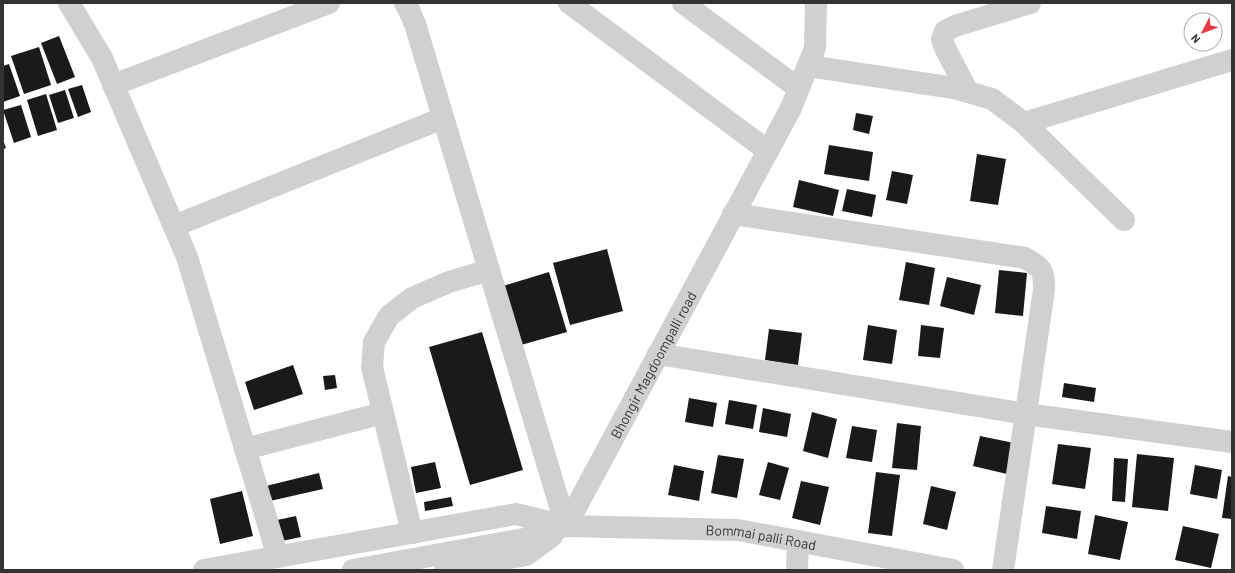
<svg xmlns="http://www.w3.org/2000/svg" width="1235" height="573" viewBox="0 0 1235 573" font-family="Barlow,sans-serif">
	<rect width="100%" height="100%" fill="#fff"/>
	<g fill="#1a1a1a">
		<polygon points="59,36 75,77 57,84 41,43"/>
		<polygon points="39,47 51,85 24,94 11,56"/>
		<polygon points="9,64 20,96 3,102 3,66"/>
		<polygon points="82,85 91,112 78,117 68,89"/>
		<polygon points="65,90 74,118 58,123 49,95"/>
		<polygon points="46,94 57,130 38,136 27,100"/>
		<polygon points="21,105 31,137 14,143 3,110"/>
		<polygon points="856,113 873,116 869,134 853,130"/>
		<polygon points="3,140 6,148 3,149"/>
		<polygon points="829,145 873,152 869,181 824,174"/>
		<polygon points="977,154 1006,159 998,205 970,201"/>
		<polygon points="892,171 913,175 907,204 886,200"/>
		<polygon points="799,180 839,190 833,216 793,207"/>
		<polygon points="847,189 876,195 872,217 842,211"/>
		<polygon points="607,249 623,311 570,325 553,263"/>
		<polygon points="906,262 935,268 929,305 899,300"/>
		<polygon points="999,270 1027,273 1023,316 995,313"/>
		<polygon points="549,272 567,332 521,345 503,286"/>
		<polygon points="947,277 981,285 974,315 940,306"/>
		<polygon points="868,325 897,330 892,364 863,360"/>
		<polygon points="921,325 944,328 940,358 918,356"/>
		<polygon points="769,329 802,333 798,365 765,360"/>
		<polygon points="482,332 523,470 470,485 429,347"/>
		<polygon points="293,365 303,394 254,410 245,382"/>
		<polygon points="335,375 337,388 325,390 323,376"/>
		<polygon points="1064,383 1096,388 1094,402 1062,397"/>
		<polygon points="689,398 717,403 713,427 685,422"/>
		<polygon points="729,400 757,405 753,429 725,424"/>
		<polygon points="763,408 791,414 787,437 759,432"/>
		<polygon points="812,412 837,419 828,458 803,451"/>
		<polygon points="897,423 921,426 917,470 892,468"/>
		<polygon points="852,426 877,430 872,462 846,458"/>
		<polygon points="980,436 1014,443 1007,474 973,466"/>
		<polygon points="1058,444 1091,448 1085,489 1052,484"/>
		<polygon points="1137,454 1174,458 1168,511 1132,507"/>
		<polygon points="718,455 744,459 737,498 711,493"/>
		<polygon points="1114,458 1128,459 1125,502 1112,501"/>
		<polygon points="435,462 441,488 416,493 411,467"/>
		<polygon points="768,462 789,468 780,500 759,495"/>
		<polygon points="674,465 704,471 699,501 668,495"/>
		<polygon points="1195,465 1222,470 1217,499 1190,494"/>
		<polygon points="876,472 900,475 892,536 868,533"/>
		<polygon points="319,473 323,489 270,501 266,486"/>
		<polygon points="1228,476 1232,477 1232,519 1222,518"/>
		<polygon points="801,481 829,487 820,525 792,518"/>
		<polygon points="931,486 956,492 947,530 923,524"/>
		<polygon points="242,491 253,536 220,544 210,499"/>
		<polygon points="451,497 453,506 425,511 424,502"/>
		<polygon points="1046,506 1081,511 1077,539 1042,533"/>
		<polygon points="1095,515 1128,522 1120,560 1088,554"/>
		<polygon points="296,516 301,537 282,541 277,520"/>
		<polygon points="1183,526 1219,534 1211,568 1175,560"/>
	</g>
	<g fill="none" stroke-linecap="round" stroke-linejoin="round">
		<g stroke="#d0d0d0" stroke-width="22">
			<polyline points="69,3 102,58 187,257 278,557"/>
			<polyline points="405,3 408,8 415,24 566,526"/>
			<polyline points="569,3 768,151"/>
			<polyline points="683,3 798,88"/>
			<polyline points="808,66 954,88 992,99 1024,123 1124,220"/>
			<polyline points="113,85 329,3"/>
			<polyline points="968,92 945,48 942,39 945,31 955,26 1030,3"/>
			<polyline points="1024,123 1232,60"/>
			<path d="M 733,214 L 1025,258 C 1042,268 1044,269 1044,290 L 1003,570"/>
			<polyline points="174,226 443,118"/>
			<polyline points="658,354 1026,414 1232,442"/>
			<polyline points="245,449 383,413"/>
			<polyline points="412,533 372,367 374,342 389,316 412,298 449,282 489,270"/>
			<path id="s1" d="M 204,570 L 516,514 L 566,526 L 738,530 L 953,570"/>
			<path id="s2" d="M 353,570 L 524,539 L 566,526 L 791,108 L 815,48 L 816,3"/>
			<polyline points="445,570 526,555 552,536"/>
			<polyline points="797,570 798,541"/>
		</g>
	</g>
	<g text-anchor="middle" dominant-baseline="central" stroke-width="4" stroke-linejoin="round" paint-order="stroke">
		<g font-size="14" fill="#333" stroke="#fff">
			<text stroke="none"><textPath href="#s2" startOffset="401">Bhongir Magdoompalli road</textPath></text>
			<text stroke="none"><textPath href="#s1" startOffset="564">Bommai palli Road</textPath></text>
		</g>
	</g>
	<rect width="1235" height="573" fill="none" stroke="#333333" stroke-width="8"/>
	<g transform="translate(1203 32) rotate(228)"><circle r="19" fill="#ffffff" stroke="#adadad"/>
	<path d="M0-3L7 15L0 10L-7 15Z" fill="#e63946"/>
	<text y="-6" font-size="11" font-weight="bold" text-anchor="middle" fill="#333333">N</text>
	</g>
</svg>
